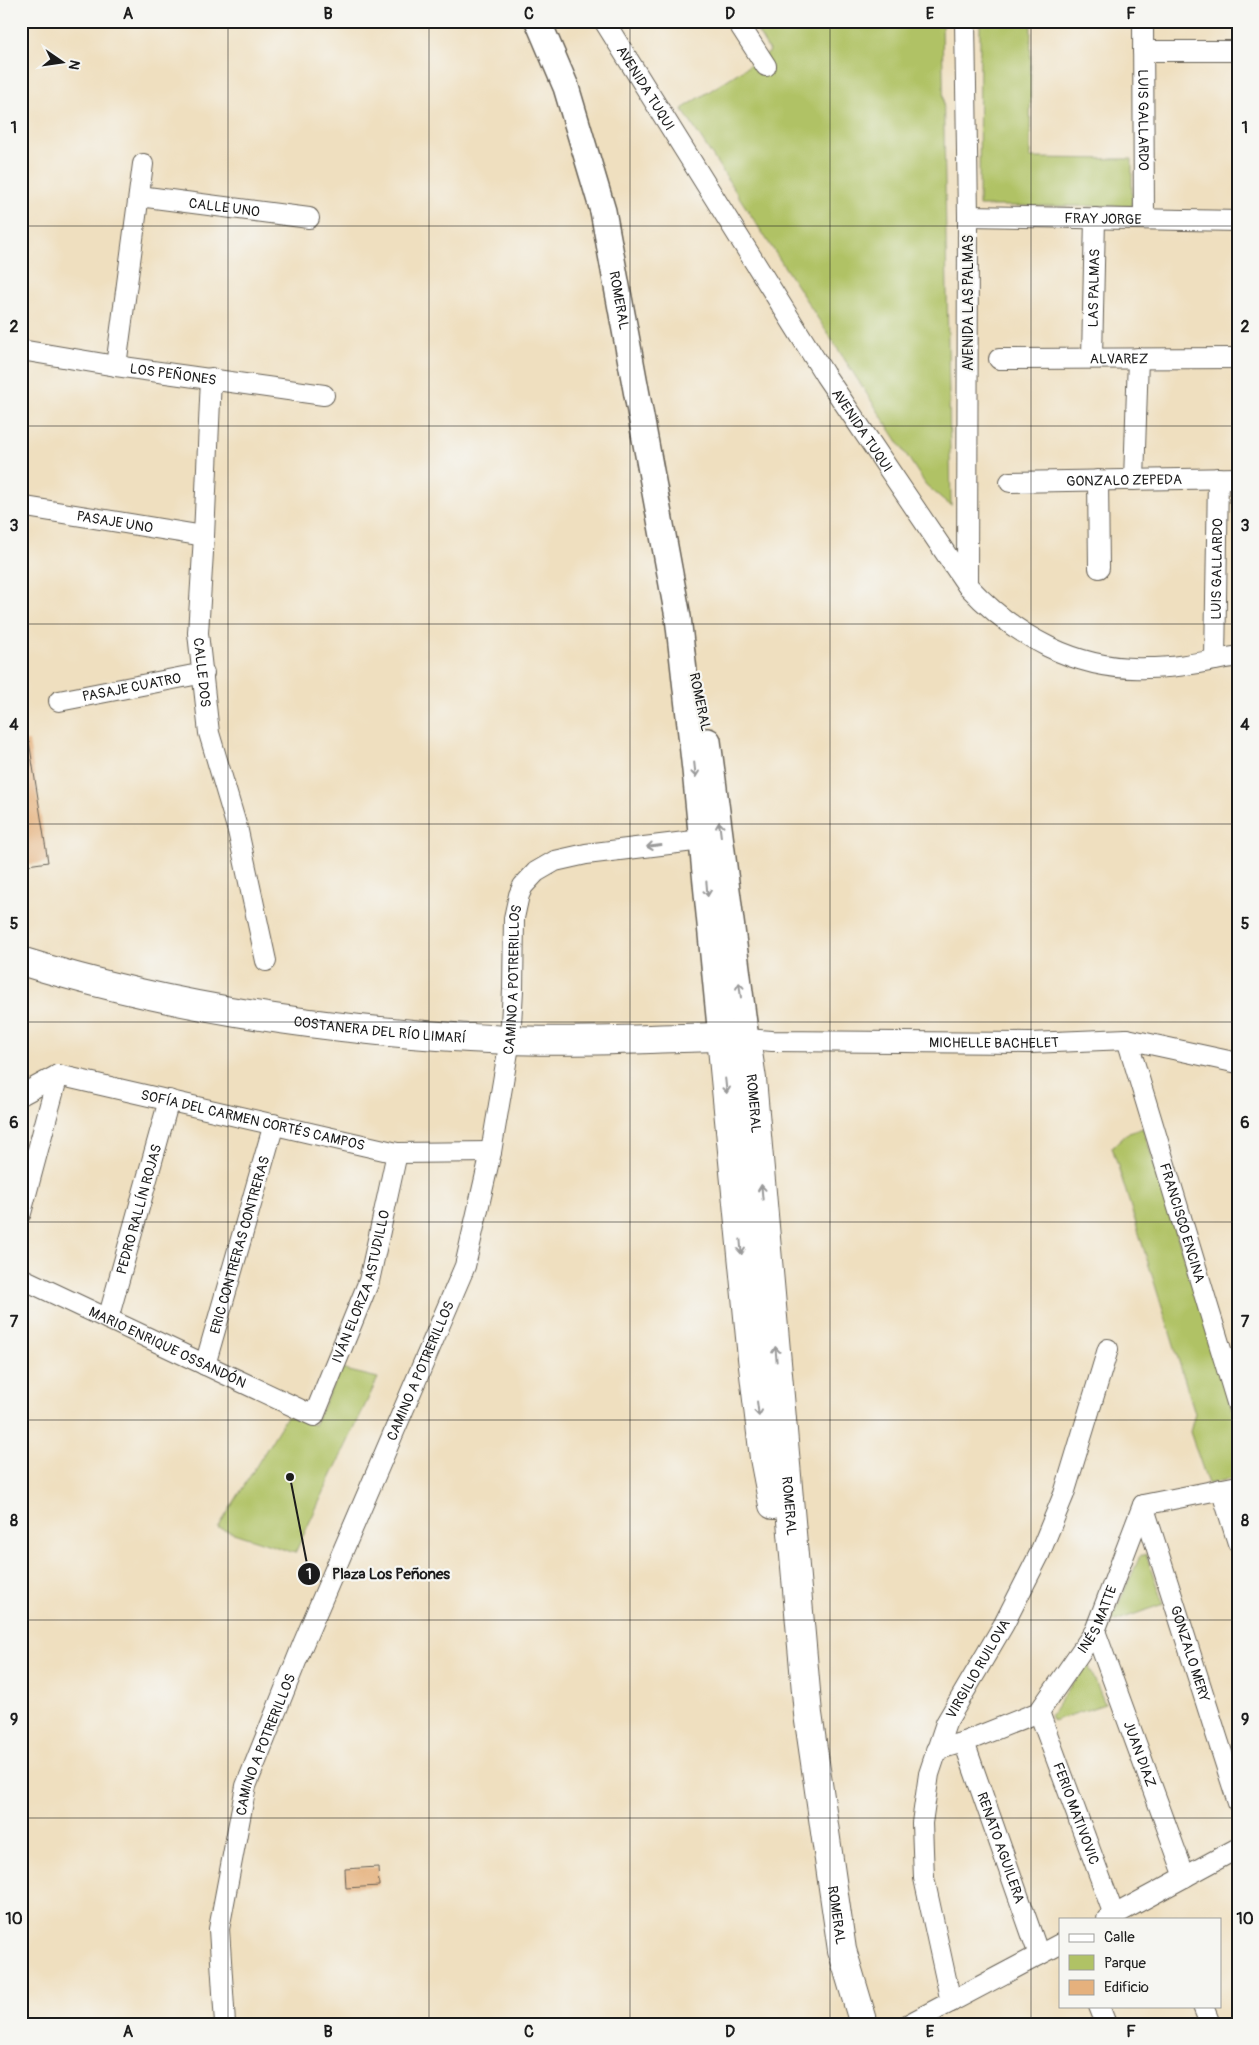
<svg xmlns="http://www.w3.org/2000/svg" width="1259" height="2045" viewBox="0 0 1259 2045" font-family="Pangolin,sans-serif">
	<rect width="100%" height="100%" fill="#f6f6f2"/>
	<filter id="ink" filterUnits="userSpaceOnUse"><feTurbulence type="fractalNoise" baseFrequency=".02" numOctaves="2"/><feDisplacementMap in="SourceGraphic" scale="10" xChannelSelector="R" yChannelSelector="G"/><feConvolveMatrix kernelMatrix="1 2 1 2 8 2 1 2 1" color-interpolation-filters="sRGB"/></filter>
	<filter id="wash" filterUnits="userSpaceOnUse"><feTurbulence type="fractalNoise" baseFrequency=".0096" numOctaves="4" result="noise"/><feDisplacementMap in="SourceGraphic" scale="20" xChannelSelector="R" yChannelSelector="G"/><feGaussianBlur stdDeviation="1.12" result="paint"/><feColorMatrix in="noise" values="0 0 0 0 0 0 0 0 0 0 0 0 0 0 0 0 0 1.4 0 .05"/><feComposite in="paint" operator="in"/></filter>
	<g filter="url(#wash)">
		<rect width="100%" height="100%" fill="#efdfbf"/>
		<g fill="#b0c265" stroke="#666f40">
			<polygon points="751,21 942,21 951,506 926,485 682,109 770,52"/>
			<polygon points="980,21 1031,21 1030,158 1132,159 1132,206 979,206"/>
			<polygon points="1143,1128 1238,1428 1238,1477 1208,1484 1190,1432 1195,1413 1112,1147 1126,1134"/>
			<polygon points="341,1369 378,1378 295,1553 218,1528 287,1416 314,1425"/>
			<polygon points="1146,1554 1163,1604 1110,1623 1140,1556"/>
			<polygon points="1087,1662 1105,1704 1053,1721 1050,1716"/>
		</g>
		<g id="blocks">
			<g fill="#e5b17d">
				<polygon points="21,741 29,741 48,862 21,866"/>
				<polygon points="378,1867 379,1886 346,1888 345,1869"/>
			</g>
		</g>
	</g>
	<g filter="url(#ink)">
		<use href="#blocks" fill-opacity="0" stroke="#666055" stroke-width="1"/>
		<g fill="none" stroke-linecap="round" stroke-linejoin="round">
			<defs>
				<g id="minor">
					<path id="s1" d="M 604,21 L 825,375 L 967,585 C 1014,636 1077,671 1147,668 C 1178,668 1208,661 1238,656"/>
					<polyline points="737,21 766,66"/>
					<polyline points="965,21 968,216 967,585"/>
					<path id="s2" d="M 1143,21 L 1144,219"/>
					<polyline points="1143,51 1238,51"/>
					<path id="s3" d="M 139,196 L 309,218"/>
					<path id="s4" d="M 968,216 L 1238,221"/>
					<path id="s5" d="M 21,350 L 116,366 L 324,395"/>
					<path id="s6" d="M 1092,358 L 1095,218"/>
					<path id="s7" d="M 999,359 L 1238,358"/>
					<polyline points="116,366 143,164"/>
					<path id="s8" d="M 211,378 L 204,536 L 198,633 L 209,733 L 238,831 L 266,961"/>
					<polyline points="1098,480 1099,568"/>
					<polyline points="1134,480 1138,358"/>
					<path id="s9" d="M 1010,482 L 1238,478"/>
					<path id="s10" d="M 26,507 L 204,536"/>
					<path id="s11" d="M 1215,660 L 1218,478"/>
					<path id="s12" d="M 59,701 L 204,673"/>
					<path id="s13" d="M 746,1039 L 772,1041 L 1030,1043 L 1127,1039 L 1238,1063"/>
					<path id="s14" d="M 1127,1039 L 1238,1406"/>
					<path id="s15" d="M 21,1095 L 58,1075 L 397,1153 L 491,1152"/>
					<polyline points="21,1213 58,1075"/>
					<path id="s16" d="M 21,1278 L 314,1416 L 369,1281 L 397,1153"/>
					<path id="s17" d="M 108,1319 L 169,1100"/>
					<path id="s18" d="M 205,1365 L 274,1124"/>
					<polyline points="1221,1489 1238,1543"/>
					<path id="s19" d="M 1143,1505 L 1238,1803"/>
					<path id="s20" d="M 1095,1631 L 1185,1877"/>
					<path id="s21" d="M 1039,1712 L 1114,1915"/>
					<path id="s22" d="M 964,1742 L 1039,1955"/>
					<path id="s23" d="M 936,1750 L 964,1742 L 1039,1712 L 1095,1631 L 1143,1505 L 1238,1486"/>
					<polyline points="1107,1919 1238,1848"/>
					<path id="s24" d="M 951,2002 L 924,1878 L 922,1823 L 929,1774 L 946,1723 L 1004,1624 L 1039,1555 L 1064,1494 L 1108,1349"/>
					<polyline points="1099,2006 1106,2024"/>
					<polyline points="1203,2006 1210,2024"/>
					<path id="s25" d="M 225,2024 L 219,1929 L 246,1786 L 303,1644 L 465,1266 L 491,1152 L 510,1040 L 513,990 L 514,918 L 519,895 L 523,886 L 536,872 L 555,861 L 586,854 L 702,840"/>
					<polyline points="909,2024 1060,1944"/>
				</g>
				<g id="major">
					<path id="s26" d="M 538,21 L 566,87 L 603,211 L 678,617 L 695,770 L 721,1037"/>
					<polyline points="708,741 746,1039"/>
				</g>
				<g id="highway">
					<path id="s27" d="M 21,961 C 178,1010 345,1033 509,1040 C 579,1043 650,1038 721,1037 L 746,1039 L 752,1079 L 808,1714 L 842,1950 L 864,2024"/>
					<polyline points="721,1037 752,1358 764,1458 773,1505"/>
				</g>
			</defs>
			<use href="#minor" stroke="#666055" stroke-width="22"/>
			<use href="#major" stroke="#666055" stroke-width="28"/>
			<use href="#highway" stroke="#666055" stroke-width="30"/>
			<use href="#minor" stroke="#fff" stroke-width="20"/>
			<use href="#major" stroke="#fff" stroke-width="25"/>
			<use href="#highway" stroke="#fff" stroke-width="28"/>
		</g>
		<defs><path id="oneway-shaft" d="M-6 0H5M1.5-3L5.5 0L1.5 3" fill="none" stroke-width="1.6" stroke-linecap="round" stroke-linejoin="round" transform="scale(1.25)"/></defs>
		<g stroke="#999">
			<use href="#oneway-shaft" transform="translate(695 770) rotate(84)"/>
			<use href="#oneway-shaft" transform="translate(720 829) rotate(-97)"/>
			<use href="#oneway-shaft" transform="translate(654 846) rotate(173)"/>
			<use href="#oneway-shaft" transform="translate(707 889) rotate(85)"/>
			<use href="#oneway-shaft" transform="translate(740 990) rotate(-97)"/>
			<use href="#oneway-shaft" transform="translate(726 1086) rotate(84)"/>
			<use href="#oneway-shaft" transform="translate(762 1192) rotate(-95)"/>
			<use href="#oneway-shaft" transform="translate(741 1247) rotate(85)"/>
			<use href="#oneway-shaft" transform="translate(776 1354) rotate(-95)"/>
			<use href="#oneway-shaft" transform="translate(758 1409) rotate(83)"/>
		</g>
	</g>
	<path fill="none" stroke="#1c1c1c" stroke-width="1" stroke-opacity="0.55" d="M 228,21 L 228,2024M 429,21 L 429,2024M 630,21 L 630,2024M 830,21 L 830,2024M 1031,21 L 1031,2024M 21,226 L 1238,226M 21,426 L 1238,426M 21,624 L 1238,624M 21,824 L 1238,824M 21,1022 L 1238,1022M 21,1222 L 1238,1222M 21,1420 L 1238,1420M 21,1620 L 1238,1620M 21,1818 L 1238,1818"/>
	<g text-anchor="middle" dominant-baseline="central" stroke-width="4.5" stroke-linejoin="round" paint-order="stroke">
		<g font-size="14" fill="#1c1c1c" stroke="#f6f6f2">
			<text stroke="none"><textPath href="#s1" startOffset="79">AVENIDA TUQUI</textPath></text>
			<text stroke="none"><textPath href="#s2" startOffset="99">LUIS GALLARDO</textPath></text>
			<text stroke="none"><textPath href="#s3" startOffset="86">CALLE UNO</textPath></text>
			<text stroke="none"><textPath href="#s4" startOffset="135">FRAY JORGE</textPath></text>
			<text stroke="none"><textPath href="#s6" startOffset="70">LAS PALMAS</textPath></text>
			<text stroke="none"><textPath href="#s26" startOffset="292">ROMERAL</textPath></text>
			<text transform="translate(968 303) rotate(-90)">AVENIDA LAS PALMAS</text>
			<text stroke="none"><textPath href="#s7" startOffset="120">ALVAREZ</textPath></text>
			<text stroke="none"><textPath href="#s5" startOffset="154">LOS PEÑONES</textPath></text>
			<text stroke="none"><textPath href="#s1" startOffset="484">AVENIDA TUQUI</textPath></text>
			<text stroke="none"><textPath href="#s9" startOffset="114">GONZALO ZEPEDA</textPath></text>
			<text stroke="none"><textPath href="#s10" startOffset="90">PASAJE UNO</textPath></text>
			<text stroke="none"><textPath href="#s11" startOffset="91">LUIS GALLARDO</textPath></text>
			<text stroke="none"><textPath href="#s8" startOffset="295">CALLE DOS</textPath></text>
			<text stroke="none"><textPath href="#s12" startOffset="74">PASAJE CUATRO</textPath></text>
			<text transform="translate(700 702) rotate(78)">ROMERAL</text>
			<text stroke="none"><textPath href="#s25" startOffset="1096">CAMINO A POTRERILLOS</textPath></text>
			<text stroke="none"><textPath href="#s27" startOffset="366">COSTANERA DEL RÍO LIMARÍ</textPath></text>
			<text stroke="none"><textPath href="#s13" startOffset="248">MICHELLE BACHELET</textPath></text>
			<text stroke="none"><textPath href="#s27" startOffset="798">ROMERAL</textPath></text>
			<text stroke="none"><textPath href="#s15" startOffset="242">SOFÍA DEL CARMEN CORTÉS CAMPOS</textPath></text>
			<text stroke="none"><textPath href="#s17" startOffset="114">PEDRO RALLÍN ROJAS</textPath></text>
			<text stroke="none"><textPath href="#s14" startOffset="192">FRANCISCO ENCINA</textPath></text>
			<text stroke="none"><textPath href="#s18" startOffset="125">ERIC CONTRERAS CONTRERAS</textPath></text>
			<text stroke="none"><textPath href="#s16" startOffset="462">IVÁN ELORZA ASTUDILLO</textPath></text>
			<text stroke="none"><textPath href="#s16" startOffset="162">MARIO ENRIQUE OSSANDÓN</textPath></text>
			<text stroke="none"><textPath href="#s25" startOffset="691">CAMINO A POTRERILLOS</textPath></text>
			<text stroke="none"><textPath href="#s27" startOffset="1202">ROMERAL</textPath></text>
			<text stroke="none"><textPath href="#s23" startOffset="220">INÉS MATTE</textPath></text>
			<text stroke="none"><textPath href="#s19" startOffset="156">GONZALO MERY</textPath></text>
			<text stroke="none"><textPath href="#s24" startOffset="348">VIRGILIO RUILOVA</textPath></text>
			<text stroke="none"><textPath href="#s25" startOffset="286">CAMINO A POTRERILLOS</textPath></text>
			<text stroke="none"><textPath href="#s20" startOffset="131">JUAN DIAZ</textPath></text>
			<text stroke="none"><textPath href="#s21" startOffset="108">FERIO MATIVOVIC</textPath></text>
			<text stroke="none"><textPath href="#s22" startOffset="112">RENATO AGUILERA</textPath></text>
			<text stroke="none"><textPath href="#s27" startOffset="1614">ROMERAL</textPath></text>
		</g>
	</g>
	<path fill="none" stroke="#1c1c1c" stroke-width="2" d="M290 1477L309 1574"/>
	<g fill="#1c1c1c" stroke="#f6f6f2" stroke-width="2">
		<circle cx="290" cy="1477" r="5"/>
		<circle cx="309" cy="1574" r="12"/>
	</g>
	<g font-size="15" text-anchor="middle" font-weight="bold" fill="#fff">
		<text x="309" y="1579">1</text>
	</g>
	<g font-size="15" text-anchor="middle" font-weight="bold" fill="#1c1c1c" stroke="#f6f6f2" stroke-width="4.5" stroke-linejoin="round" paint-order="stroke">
		<text x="391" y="1579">Plaza Los Peñones</text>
	</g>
	<rect width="1259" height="2045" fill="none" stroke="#f6f6f2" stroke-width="55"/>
	<rect x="1059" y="1918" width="162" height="90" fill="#f6f6f2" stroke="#9f9f9c"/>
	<rect x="1069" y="1934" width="25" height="8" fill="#ffffff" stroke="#9f9f9c"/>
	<text x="1104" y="1942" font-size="15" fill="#1c1c1c">Calle</text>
	<rect x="1069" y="1955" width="25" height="15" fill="#b0c265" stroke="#9f9f9c"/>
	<text x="1104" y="1968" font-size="15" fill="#1c1c1c">Parque</text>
	<rect x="1069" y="1980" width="25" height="15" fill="#e5b17d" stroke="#9f9f9c"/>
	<text x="1104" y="1992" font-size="15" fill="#1c1c1c">Edificio</text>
	<g transform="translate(62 62) rotate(103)" stroke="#f6f6f2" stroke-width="4" paint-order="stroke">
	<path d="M0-4L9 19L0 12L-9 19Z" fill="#1c1c1c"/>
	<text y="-8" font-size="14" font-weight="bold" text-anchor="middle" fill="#1c1c1c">N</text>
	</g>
	<rect x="28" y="28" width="1204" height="1990" fill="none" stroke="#1c1c1c" stroke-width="2"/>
	<g font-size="16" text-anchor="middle" font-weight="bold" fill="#1c1c1c">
		<text x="128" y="19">A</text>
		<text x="328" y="19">B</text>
		<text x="529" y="19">C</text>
		<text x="730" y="19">D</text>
		<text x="930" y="19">E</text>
		<text x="1131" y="19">F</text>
		<text x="14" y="133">1</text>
		<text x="1245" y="133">1</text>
		<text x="14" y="332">2</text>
		<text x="1245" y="332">2</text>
		<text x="14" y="531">3</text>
		<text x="1245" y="531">3</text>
		<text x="14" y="730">4</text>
		<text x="1245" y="730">4</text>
		<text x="14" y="929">5</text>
		<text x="1245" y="929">5</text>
		<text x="14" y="1128">6</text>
		<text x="1245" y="1128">6</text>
		<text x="14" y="1327">7</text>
		<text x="1245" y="1327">7</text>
		<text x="14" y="1526">8</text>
		<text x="1245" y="1526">8</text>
		<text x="14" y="1725">9</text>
		<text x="1245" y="1725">9</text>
		<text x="14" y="1924">10</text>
		<text x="1245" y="1924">10</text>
		<text x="128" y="2037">A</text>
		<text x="328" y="2037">B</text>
		<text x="529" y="2037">C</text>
		<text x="730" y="2037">D</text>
		<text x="930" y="2037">E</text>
		<text x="1131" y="2037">F</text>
	</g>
</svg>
